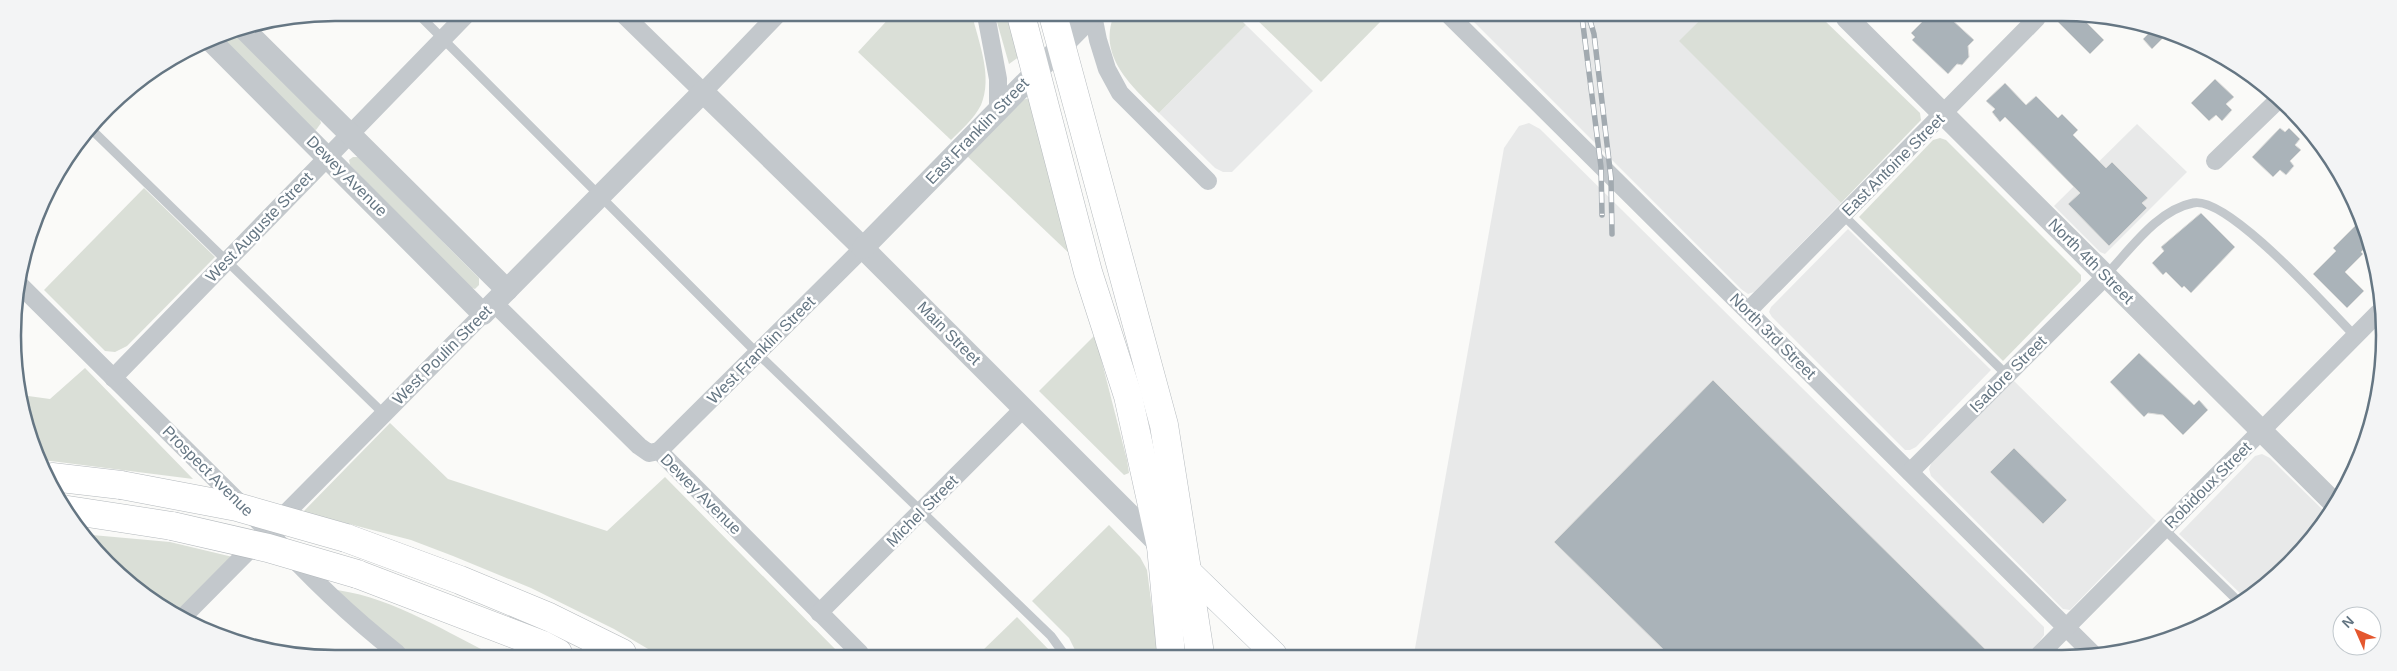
<svg xmlns="http://www.w3.org/2000/svg" width="2397" height="671" viewBox="0 0 2397 671" font-family="Arial,sans-serif">
	<rect width="100%" height="100%" fill="#fafaf8"/>
	<g fill="#e8e9e9">
		<polygon points="1468,16 1703,17 1680,41 1841,203 1754,292 1748,294 1741,289"/>
		<polygon points="1246,25 1313,91 1232,172 1223,172 1215,168 1159,113"/>
		<polygon points="1529,123 1540,129 2044,627 2044,635 2039,642 2027,656 1414,654 1504,148 1519,126"/>
		<polygon points="2137,124 2187,172 2105,254 2100,252 2054,206"/>
		<polygon points="1848,229 1991,370 1916,447 1910,450 1905,450 1772,317 1769,312 1771,307"/>
		<polygon points="2012,379 2156,521 2070,610 2063,609 1931,476 1929,469 1933,459"/>
		<polygon points="2262,454 2270,458 2327,514 2275,578 2244,597 2179,534 2255,456"/>
	</g>
	<g fill="#dadfd7">
		<path d="M 893,14 L 972,15 C 979,43 993,77 981,105 C 974,119 961,130 951,140 L 858,52 Z"/>
		<polygon points="995,15 1008,15 1020,56 1009,64"/>
		<path d="M 1114,15 L 1237,16 L 1246,25 L 1159,113 C 1133,87 1097,57 1114,15 Z"/>
		<polygon points="1253,16 1386,16 1321,82"/>
		<polygon points="1703,17 1822,18 1920,113 1921,120 1841,203 1679,41"/>
		<polygon points="234,33 319,117 321,123 316,130 310,128 218,36"/>
		<polygon points="1030,98 1072,256 967,156 1022,100"/>
		<polygon points="1940,138 1946,140 2081,275 2081,281 2003,361 1859,217 1933,140"/>
		<polygon points="353,157 358,157 479,278 479,285 475,289 469,287 350,165 349,160"/>
		<polygon points="144,188 215,257 127,346 115,352 105,351 44,290"/>
		<polygon points="1095,335 1127,460 1129,473 1124,475 1039,391"/>
		<polygon points="85,368 193,479 43,460 24,419 21,395 50,399"/>
		<polygon points="390,423 448,479 607,531 665,477 839,653 655,653 614,629 531,588 453,556 411,540 303,512"/>
		<polygon points="1109,525 1140,557 1147,570 1158,654 1077,654 1069,638 1032,601"/>
		<polygon points="81,534 170,542 237,558 182,614 158,601"/>
		<path d="M 328,589 C 385,594 439,628 489,653 L 406,653 L 363,621 Z"/>
		<polygon points="1017,617 1053,654 979,654"/>
	</g>
	<g fill="#aab3b9" stroke="#dcdcda">
		<polygon points="1926,18 1950,18 1974,40 1968,46 1969,57 1962,65 1957,64 1948,74 1912,40 1915,37 1911,33"/>
		<polygon points="2054,18 2083,19 2104,40 2090,54"/>
		<polygon points="2152,30 2165,36 2152,49 2143,39"/>
		<polygon points="2215,79 2234,97 2226,104 2232,110 2222,121 2216,115 2209,121 2191,103"/>
		<polygon points="2005,83 2026,105 2036,96 2058,118 2062,114 2078,130 2073,135 2106,168 2112,162 2148,198 2142,203 2147,208 2109,246 2068,204 2080,193 2005,117 2000,122 1992,112 1995,109 1986,101"/>
		<polygon points="2280,128 2285,132 2289,128 2300,139 2295,145 2301,150 2290,161 2294,166 2286,175 2280,170 2273,177 2252,157"/>
		<polygon points="2201,213 2235,247 2191,293 2184,286 2182,288 2166,272 2163,275 2152,263 2164,251 2161,247"/>
		<polygon points="2358,223 2367,246 2361,252 2363,254 2345,272 2364,291 2347,308 2313,274 2336,251 2333,248"/>
		<polygon points="2139,353 2194,405 2199,400 2208,410 2183,435 2163,415 2148,413 2144,417 2110,382"/>
		<polygon points="1713,380 1741,408 1992,656 1669,655 1554,542"/>
		<polygon points="2014,448 2067,500 2043,524 1990,472"/>
	</g>
	<g fill="none" stroke-linecap="round" stroke-linejoin="round">
		<defs>
			<polyline id="secondary" points="1179,562 1274,654"/>
			<g id="primary">
				<polyline points="1021,15 1088,272 1128,396 1161,546"/>
				<polyline points="1053,15 1164,425 1187,570"/>
			</g>
			<g id="motorway">
				<polyline points="52,477 121,485"/>
				<polyline points="68,510 172,526"/>
				<polyline points="346,538 460,580 549,617 622,653"/>
				<polyline points="1161,546 1171,654"/>
				<polyline points="1187,570 1200,654"/>
				<polyline points="357,574 543,645 558,653"/>
			</g>
		</defs>
		<use href="#secondary" stroke="#b3babf" stroke-width="26"/>
		<use href="#primary" stroke="#b5babe" stroke-width="29"/>
		<use href="#motorway" stroke="#b4b9bd" stroke-width="29"/>
		<g stroke="#c3c8cc" stroke-width="9">
			<polyline points="417,13 758,354 1051,636 1064,654"/>
			<polyline points="93,131 384,414"/>
			<polyline points="1843,215 2007,375"/>
			<path d="M 2106,275 C 2130,250 2157,210 2193,203 C 2228,195 2329,310 2355,336"/>
			<polyline points="2164,529 2238,601"/>
		</g>
		<g stroke="#c3c8cc" stroke-width="18">
			<polyline points="622,13 703,92 778,14"/>
			<polyline points="986,15 998,79 998,109"/>
			<polyline points="1093,15 1098,40 1107,69 1120,93 1208,181"/>
			<polyline points="1450,16 2095,656"/>
			<polyline points="2215,161 2276,102"/>
			<path d="M 21,286 L 268,531 C 308,576 350,616 397,653"/>
			<polyline points="494,303 639,446 649,453 659,451 860,653"/>
			<polyline points="1748,311 2037,18"/>
			<polyline points="113,378 468,13"/>
			<polyline points="659,451 863,248"/>
			<polyline points="1910,472 2106,276"/>
			<polyline points="819,613 1024,408"/>
			<polyline points="182,618 483,314"/>
			<polyline points="2038,656 2378,313"/>
		</g>
		<g stroke="#c3c8cc" stroke-width="22">
			<polyline points="1847,18 2335,504"/>
			<polyline points="245,30 507,290"/>
			<polyline points="209,39 483,314 703,92 863,248 1161,546"/>
			<polyline points="863,248 1092,15"/>
		</g>
		<use href="#secondary" stroke="#fff" stroke-width="25"/>
		<use href="#primary" stroke="#fff" stroke-width="28"/>
		<use href="#motorway" stroke="#fff" stroke-width="28"/>
		<defs>
			<g id="rail">
				<polyline points="1582,17 1601,167 1602,215"/>
				<polyline points="1589,17 1594,34 1611,178 1612,234"/>
			</g>
		</defs>
		<use href="#rail" stroke="#a2aab0" stroke-width="5.5"/>
		<use href="#rail" stroke="#fff" stroke-width="4" stroke-dasharray="11" stroke-linecap="butt"/>
		<defs>
			<g id="motorway-bridge">
				<polyline points="121,485 237,507 346,538"/>
				<polyline points="172,526 268,548 357,574"/>
			</g>
		</defs>
		<use href="#motorway-bridge" stroke="#b4b9bd" stroke-width="29" stroke-linecap="butt"/>
		<use href="#motorway-bridge" stroke="#fff" stroke-width="28"/>
	</g>
	<g text-anchor="middle" dominant-baseline="central" stroke-width="5" stroke-linejoin="round" paint-order="stroke">
		<g font-size="16" fill="#657683" stroke="#fff">
			<text transform="translate(977 131) rotate(-46)">East Franklin Street</text>
			<text transform="translate(1893 165) rotate(-45)">East Antoine Street</text>
			<text transform="translate(347 176) rotate(45)">Dewey Avenue</text>
			<text transform="translate(259 227) rotate(-46)">West Auguste Street</text>
			<text transform="translate(2091 261) rotate(45)">North 4th Street</text>
			<text transform="translate(949 333) rotate(45)">Main Street</text>
			<text transform="translate(1773 336) rotate(45)">North 3rd Street</text>
			<text transform="translate(761 350) rotate(-45)">West Franklin Street</text>
			<text transform="translate(442 355) rotate(-45)">West Poulin Street</text>
			<text transform="translate(2008 374) rotate(-45)">Isadore Street</text>
			<text transform="translate(208 471) rotate(45)">Prospect Avenue</text>
			<text transform="translate(2208 485) rotate(-45)">Robidoux Street</text>
			<text transform="translate(701 494) rotate(45)">Dewey Avenue</text>
			<text transform="translate(922 511) rotate(-45)">Michel Street</text>
		</g>
	</g>
	<path d="M0 0H2397V671H0ZM335 21H2062A314 314 0 0 1 2376 335V336A314 314 0 0 1 2062 650H335A314 314 0 0 1 21 336V335A314 314 0 0 1 335 21Z" fill="#f3f4f5" fill-rule="evenodd"/>
	<path fill="none" stroke="#657683" stroke-width="2.5" d="M335 21H2062A314 314 0 0 1 2376 335V336A314 314 0 0 1 2062 650H335A314 314 0 0 1 21 336V335A314 314 0 0 1 335 21Z"/>
	<g transform="translate(2357 631) rotate(315)"><circle r="24" fill="#ffffff" stroke="#c1c8cd"/>
	<path d="M0-4L9 19L0 12L-9 19Z" fill="#e4572e"/>
	<text y="-8" font-size="14" font-weight="bold" text-anchor="middle" fill="#657683">N</text>
	</g>
</svg>
